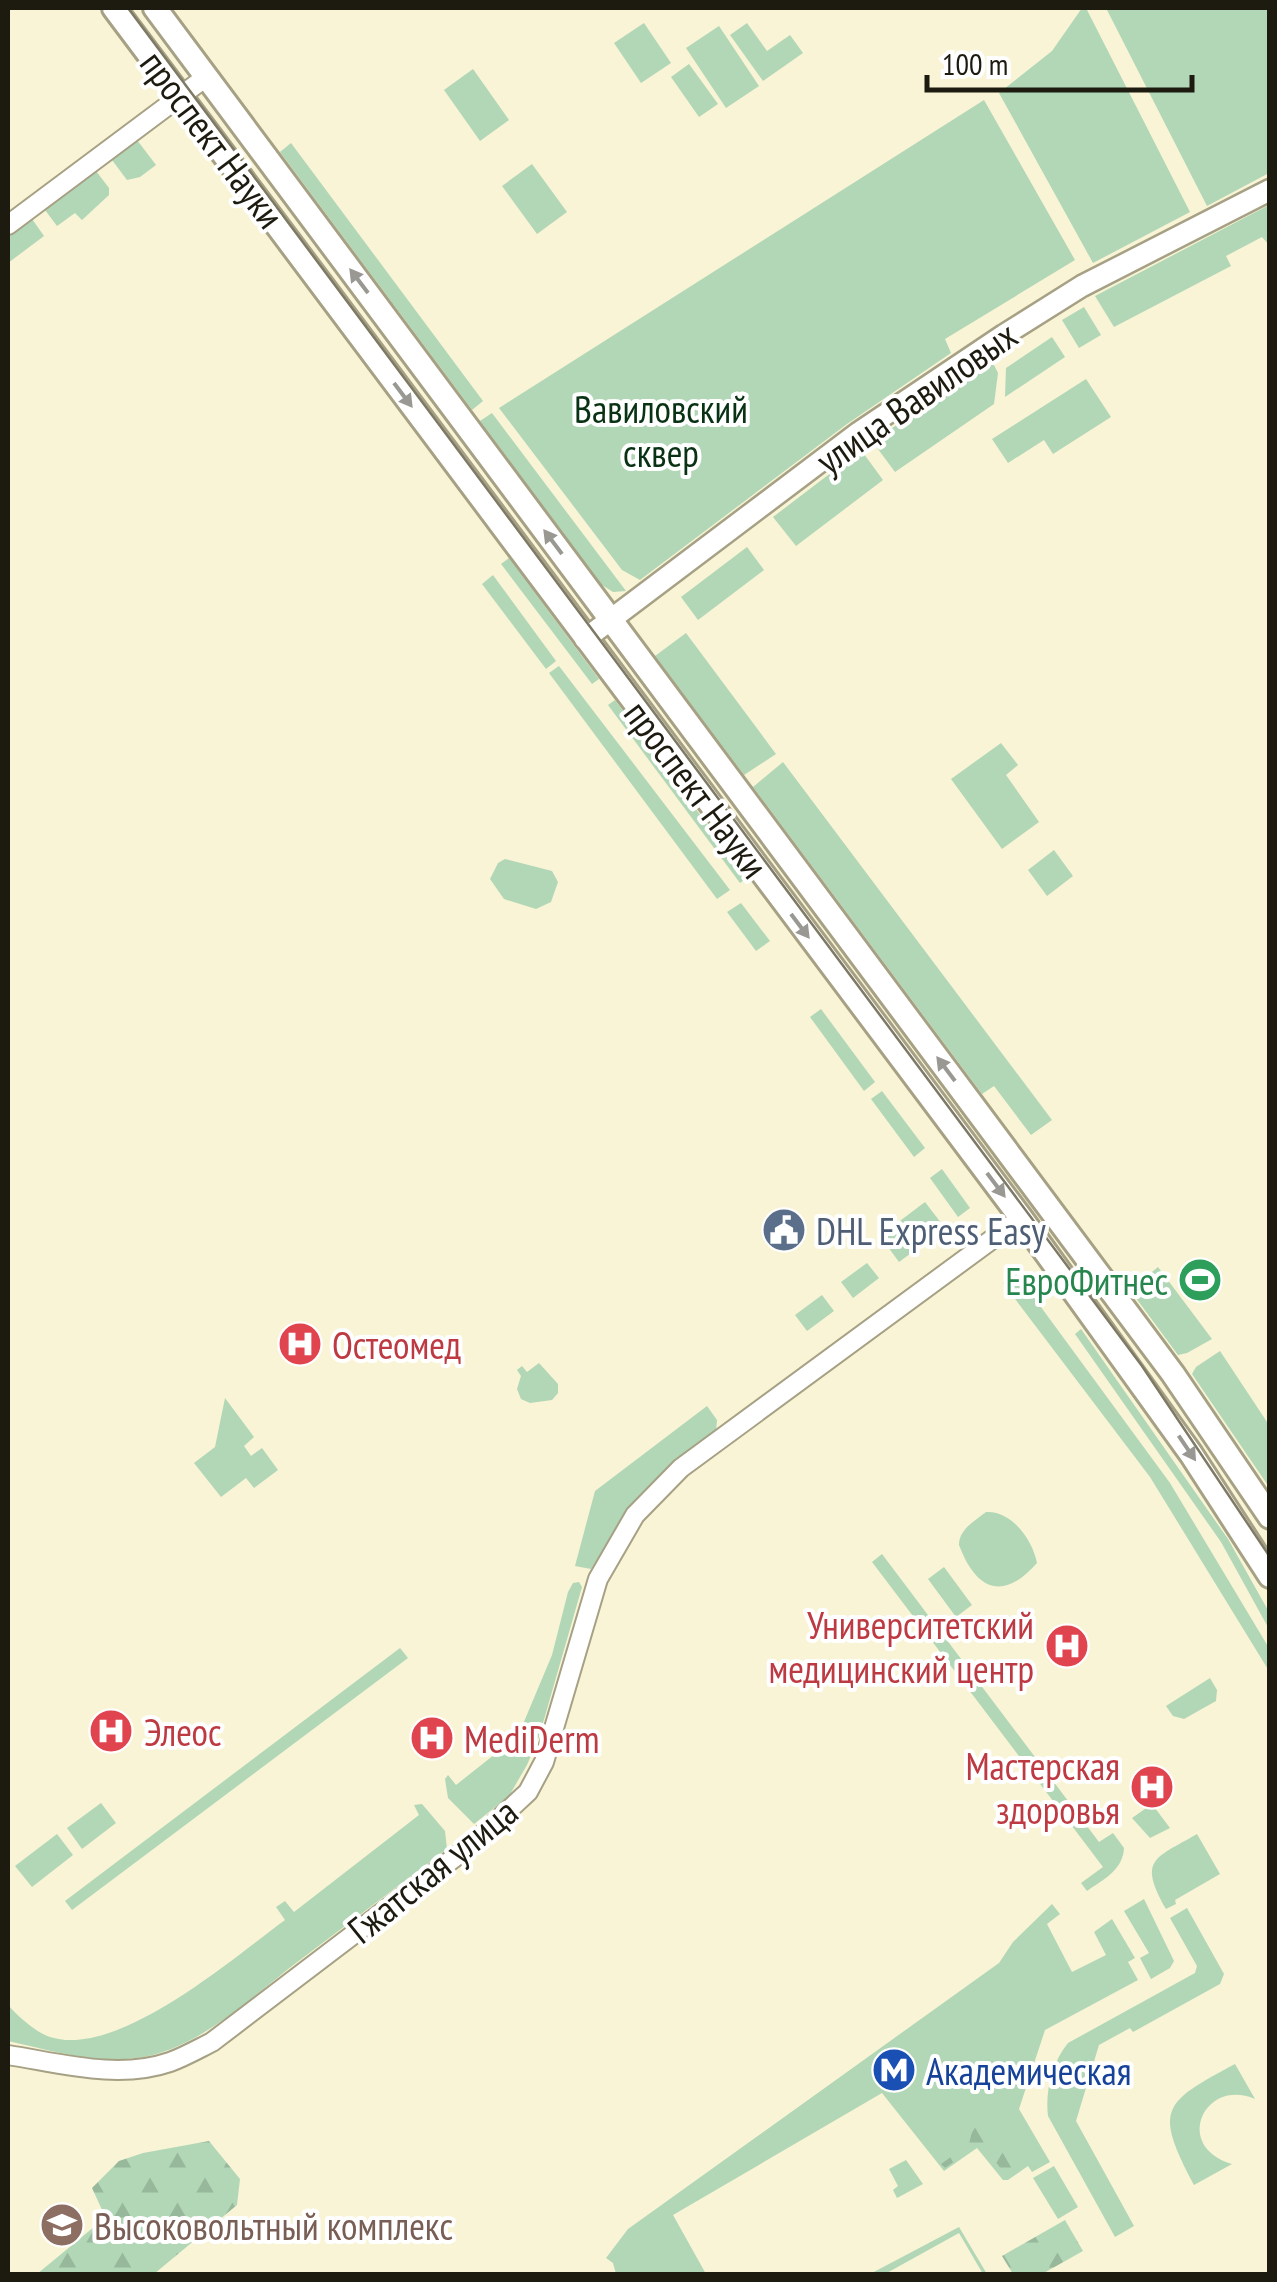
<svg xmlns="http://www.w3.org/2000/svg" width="1277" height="2282" viewBox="0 0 1277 2282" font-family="'PT Sans Narrow',sans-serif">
	<defs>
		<pattern id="forest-firs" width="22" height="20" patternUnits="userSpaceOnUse" patternTransform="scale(2.5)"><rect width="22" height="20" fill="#b1d7b7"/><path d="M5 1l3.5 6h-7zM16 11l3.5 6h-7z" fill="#98b89c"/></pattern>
	</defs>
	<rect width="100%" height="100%" fill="#f9f4d5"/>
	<g fill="#b1d7b7">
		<polygon points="1082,8 1086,8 1190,212 1093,263 999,93 1052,51"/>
		<polygon points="1106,8 1269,8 1269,173 1207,206"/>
		<polygon points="644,23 671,63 641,83 614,43"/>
		<polygon points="747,23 767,51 790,35 803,53 763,81 730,35"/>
		<polygon points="719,26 759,86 726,108 686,48"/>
		<polygon points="689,64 718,104 699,117 671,77"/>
		<polygon points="473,69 509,120 480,141 444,90"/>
		<polygon points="984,100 1075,260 945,339 951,353 847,424 640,580 622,570 499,408"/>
		<polygon points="137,140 156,165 140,177 127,180 112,160"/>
		<polygon points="291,143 483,401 472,410 280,152"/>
		<polygon points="532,164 567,212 537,234 502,186"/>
		<polygon points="96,171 109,188 109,195 82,220 75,213 57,226 45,210"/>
		<polygon points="1269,205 1269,245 1262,237 1226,256 1231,266 1114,327 1095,296"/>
		<polygon points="32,219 44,236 8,263 8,238"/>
		<polygon points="1084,307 1101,335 1079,348 1062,320"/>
		<polygon points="1052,337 1065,357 1005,397 1006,368"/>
		<polygon points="993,363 998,373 994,404 895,472 872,441"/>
		<polygon points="1086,379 1111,417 1053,454 1044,440 1008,463 992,439"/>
		<polygon points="492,413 626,591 613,592 602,585 480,421"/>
		<polygon points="861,450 883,480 796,546 773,517"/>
		<polygon points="747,547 764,570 698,620 681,597"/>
		<polygon points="509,558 599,679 592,684 501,564"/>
		<polygon points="493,575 556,661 546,669 482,584"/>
		<polygon points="686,633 776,754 744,775 655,656"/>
		<polygon points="559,666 730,890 717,899 549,673"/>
		<polygon points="615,700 747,878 740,883 608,705"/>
		<polygon points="1001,743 1018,765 1006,775 1039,822 1002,849 951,779"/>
		<polygon points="783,762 1052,1120 1031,1135 994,1086 982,1094 753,787"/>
		<polygon points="1054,850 1073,876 1047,896 1028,870"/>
		<polygon points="505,859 552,871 558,882 551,902 536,909 504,899 490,879 498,863"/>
		<polygon points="741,903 770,941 756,951 727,912"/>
		<polygon points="821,1009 875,1082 864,1091 810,1017"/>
		<polygon points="882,1091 925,1148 914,1157 871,1099"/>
		<polygon points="942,1169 970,1208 958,1217 930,1178"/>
		<polygon points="925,1202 945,1228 899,1262 880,1236"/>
		<polygon points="867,1263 879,1278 853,1298 841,1282"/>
		<polygon points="1158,1267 1212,1339 1187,1353 1178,1355 1130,1290"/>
		<polygon points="1016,1273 1170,1483 1269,1648 1269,1671 1150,1477 1003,1283"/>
		<polygon points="822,1295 834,1311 807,1331 795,1315"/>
		<polygon points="1081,1329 1228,1539 1269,1612 1269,1629 1221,1542 1075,1334"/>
		<polygon points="1220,1351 1269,1425 1269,1487 1192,1374 1196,1367"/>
		<polygon points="539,1363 558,1384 558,1393 552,1400 530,1403 521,1399 517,1389 521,1376 517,1370 522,1366 527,1372"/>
		<polygon points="225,1398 254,1437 244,1446 251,1456 262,1448 278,1470 254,1488 246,1478 221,1497 194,1463 215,1447"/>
		<polygon points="707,1406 717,1420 716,1432 671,1467 632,1504 591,1569 575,1566 595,1491"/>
		<path d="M 986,1512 C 1011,1510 1033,1540 1037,1563 C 1003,1602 976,1590 959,1545 C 959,1529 975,1521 986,1512 Z"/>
		<path d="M 882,1554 L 1099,1842 L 1113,1833 L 1124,1848 C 1123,1870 1104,1879 1087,1891 L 1081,1883 L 1103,1867 L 872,1562 Z"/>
		<polygon points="944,1567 972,1605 956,1617 928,1579"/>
		<polygon points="579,1582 582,1587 539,1737 527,1765 509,1796 474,1824 448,1798 445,1779 448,1775 456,1785 518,1736 552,1655 568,1592 573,1583"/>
		<polygon points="400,1648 408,1658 72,1910 65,1901"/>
		<polygon points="1210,1678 1217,1690 1216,1701 1184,1719 1173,1716 1166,1706"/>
		<polygon points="101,1803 116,1823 82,1849 67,1828"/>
		<path d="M 422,1804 L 445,1831 L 447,1849 C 398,1886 349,1923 300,1960 C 252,1996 198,2051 136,2058 C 93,2064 50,2050 8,2041 L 8,2005 C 19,2017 35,2032 50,2037 C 118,2059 234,1957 285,1920 L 276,1907 L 285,1901 L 294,1912 L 419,1815 L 414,1805 Z"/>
		<polygon points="1152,1804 1170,1828 1150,1838 1132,1818"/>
		<polygon points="57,1834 73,1855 32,1887 15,1866"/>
		<path d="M 1197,1834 L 1220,1874 L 1175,1900 L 1176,1904 L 1166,1909 C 1138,1859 1154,1859 1197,1834 Z"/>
		<polygon points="1144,1899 1174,1961 1170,1968 1151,1979 1140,1958 1149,1953 1124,1911"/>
		<polygon points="1052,1904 1060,1914 1047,1924 1072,1972 1106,1955 1094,1932 1112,1919 1135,1958 1128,1962 1138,1980 1045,2030 1019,2109 1050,2162 1032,2172 1028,2166 1008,2180 1003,2180 977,2148 944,2171 882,2093 673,2215 706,2274 616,2274 613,2263 606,2258 628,2229 999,1963 1013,1942"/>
		<path d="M 1187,1908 L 1224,1974 L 1220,1984 L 1133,2032 L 1130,2028 L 1099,2045 L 1076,2121 L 1134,2226 L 1115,2237 L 1048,2116 C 1045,2092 1052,2062 1068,2043 L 1195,1973 L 1197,1966 L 1170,1918 Z"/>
		<path d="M 1235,2064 L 1255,2099 C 1205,2077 1172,2146 1232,2164 L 1194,2185 C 1154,2109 1162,2103 1235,2064 Z"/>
		<polygon points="906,2160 923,2184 897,2198 893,2190 898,2186 889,2169"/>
		<polygon points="1054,2166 1078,2207 1058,2219 1033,2178"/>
		<polygon points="959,2227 987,2274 983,2274 959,2233 885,2274 870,2274"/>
	</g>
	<g fill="url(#forest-firs)">
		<polygon points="974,2123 999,2128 1022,2162 1005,2174 981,2143 945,2168 941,2164 969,2144"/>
		<polygon points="209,2141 240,2179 237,2205 154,2274 37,2274 94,2227 103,2212 92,2188 119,2161 143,2153"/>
		<polygon points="1065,2220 1083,2251 1042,2274 1013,2274 1002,2256"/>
	</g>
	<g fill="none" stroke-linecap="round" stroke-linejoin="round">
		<defs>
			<g id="minor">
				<polyline points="8,225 206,77"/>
				<path d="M 8,2055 C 60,2063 118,2080 170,2062 C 184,2057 198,2049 212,2042 L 471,1845 L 528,1792 L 544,1762 L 598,1579 L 635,1515 L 681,1468 L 1021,1218"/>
			</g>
			<polyline id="tertiary" points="585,639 858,433 1004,335 1082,286 1270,190"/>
			<g id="secondary">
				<polyline points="114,8 1021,1218 1191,1454 1270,1576"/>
				<polyline points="155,8 1173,1374 1270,1517"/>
			</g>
		</defs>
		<use href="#minor" stroke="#a6a084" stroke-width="22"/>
		<use href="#tertiary" stroke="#a6a084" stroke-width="25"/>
		<use href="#secondary" stroke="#a6a084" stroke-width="28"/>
		<use href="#minor" stroke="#fff" stroke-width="18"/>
		<use href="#tertiary" stroke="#fff" stroke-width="20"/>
		<use href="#secondary" stroke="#fff" stroke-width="22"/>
		<polyline stroke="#7e7a66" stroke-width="2.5" points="128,8 1142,1366 1270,1557"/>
	</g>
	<defs><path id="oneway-solid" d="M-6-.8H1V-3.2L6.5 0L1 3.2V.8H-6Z" transform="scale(2.5)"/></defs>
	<g fill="#999893">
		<use href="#oneway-solid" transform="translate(359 281) rotate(-127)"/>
		<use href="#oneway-solid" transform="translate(403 395) rotate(53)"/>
		<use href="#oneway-solid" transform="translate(553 542) rotate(-127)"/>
		<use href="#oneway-solid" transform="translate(800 926) rotate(53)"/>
		<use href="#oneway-solid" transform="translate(946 1069) rotate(-127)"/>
		<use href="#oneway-solid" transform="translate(996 1185) rotate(53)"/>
		<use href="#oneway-solid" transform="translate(1187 1448) rotate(56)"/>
	</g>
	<defs>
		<symbol id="civic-disc" viewBox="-11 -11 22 22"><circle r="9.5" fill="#5c6f8a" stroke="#fff"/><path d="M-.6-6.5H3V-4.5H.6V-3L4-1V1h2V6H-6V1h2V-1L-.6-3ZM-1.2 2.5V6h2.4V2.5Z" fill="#fff"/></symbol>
		<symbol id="stadium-disc" viewBox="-11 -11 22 22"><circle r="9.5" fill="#2e9e5b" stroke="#fff"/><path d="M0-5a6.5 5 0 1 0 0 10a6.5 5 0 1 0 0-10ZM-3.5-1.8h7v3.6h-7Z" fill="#fff"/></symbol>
		<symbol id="hospital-disc" viewBox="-11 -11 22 22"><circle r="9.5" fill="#e0444e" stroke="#fff"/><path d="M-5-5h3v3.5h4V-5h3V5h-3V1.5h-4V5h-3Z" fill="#fff"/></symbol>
		<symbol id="metro-disc" viewBox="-11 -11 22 22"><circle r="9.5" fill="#1a4fb4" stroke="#fff"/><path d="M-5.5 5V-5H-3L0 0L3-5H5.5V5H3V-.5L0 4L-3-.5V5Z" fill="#fff"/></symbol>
		<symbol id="university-disc" viewBox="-11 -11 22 22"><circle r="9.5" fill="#8d6e63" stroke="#fff"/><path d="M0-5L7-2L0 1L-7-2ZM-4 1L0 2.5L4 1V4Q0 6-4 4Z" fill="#fff"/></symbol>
	</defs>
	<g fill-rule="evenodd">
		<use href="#civic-disc" x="759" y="1205" width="50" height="50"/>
		<use href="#stadium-disc" x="1175" y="1255" width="50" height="50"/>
		<use href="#hospital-disc" x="275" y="1319" width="50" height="50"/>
		<use href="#hospital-disc" x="1042" y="1621" width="50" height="50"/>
		<use href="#hospital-disc" x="86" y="1706" width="50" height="50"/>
		<use href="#hospital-disc" x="407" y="1713" width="50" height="50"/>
		<use href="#hospital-disc" x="1127" y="1762" width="50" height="50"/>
		<use href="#metro-disc" x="869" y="2045" width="50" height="50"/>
		<use href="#university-disc" x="37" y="2200" width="50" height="50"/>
	</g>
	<g text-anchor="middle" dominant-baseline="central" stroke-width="8" stroke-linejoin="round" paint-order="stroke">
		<g font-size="38" fill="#1d1b10" stroke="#fff">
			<text transform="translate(213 139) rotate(53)">проспект Науки</text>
			<text transform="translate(916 397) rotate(-35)">улица Вавиловых</text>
			<text transform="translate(697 789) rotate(53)">проспект Науки</text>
			<text transform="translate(432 1870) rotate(-39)">Гжатская улица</text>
		</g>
		<g font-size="38" fill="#093215" stroke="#fff">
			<text x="661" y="408">Вавиловский<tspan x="661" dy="44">сквер</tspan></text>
		</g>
		<g font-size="38" fill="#4e5e75" stroke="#fff" text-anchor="start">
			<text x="816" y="1230">DHL Express Easy</text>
		</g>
		<g font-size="38" fill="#27864d" stroke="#fff" text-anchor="end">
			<text x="1168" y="1280">ЕвроФитнес</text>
		</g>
		<g font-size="38" fill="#be3a42" stroke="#fff" text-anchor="start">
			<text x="332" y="1344">Остеомед</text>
			<text x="1034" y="1624" text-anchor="end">Университетский<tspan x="1034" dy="44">медицинский центр</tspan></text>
			<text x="144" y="1731">Элеос</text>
			<text x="464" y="1738">MediDerm</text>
			<text x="1120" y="1765" text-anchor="end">Мастерская<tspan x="1120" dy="44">здоровья</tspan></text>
		</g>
		<g font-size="38" fill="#164399" stroke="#fff" text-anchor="start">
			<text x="926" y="2070">Академическая</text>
		</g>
		<g font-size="38" fill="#785e54" stroke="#fff" text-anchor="start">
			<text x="94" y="2225">Высоковольтный комплекc</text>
		</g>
	</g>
	<rect width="1277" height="2282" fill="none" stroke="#1d1b10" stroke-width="20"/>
	<path d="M927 75v15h265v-15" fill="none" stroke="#1d1b10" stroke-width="5"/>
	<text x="942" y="75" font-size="30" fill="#1d1b10" stroke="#ffffff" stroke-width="8" paint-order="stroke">100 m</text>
</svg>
